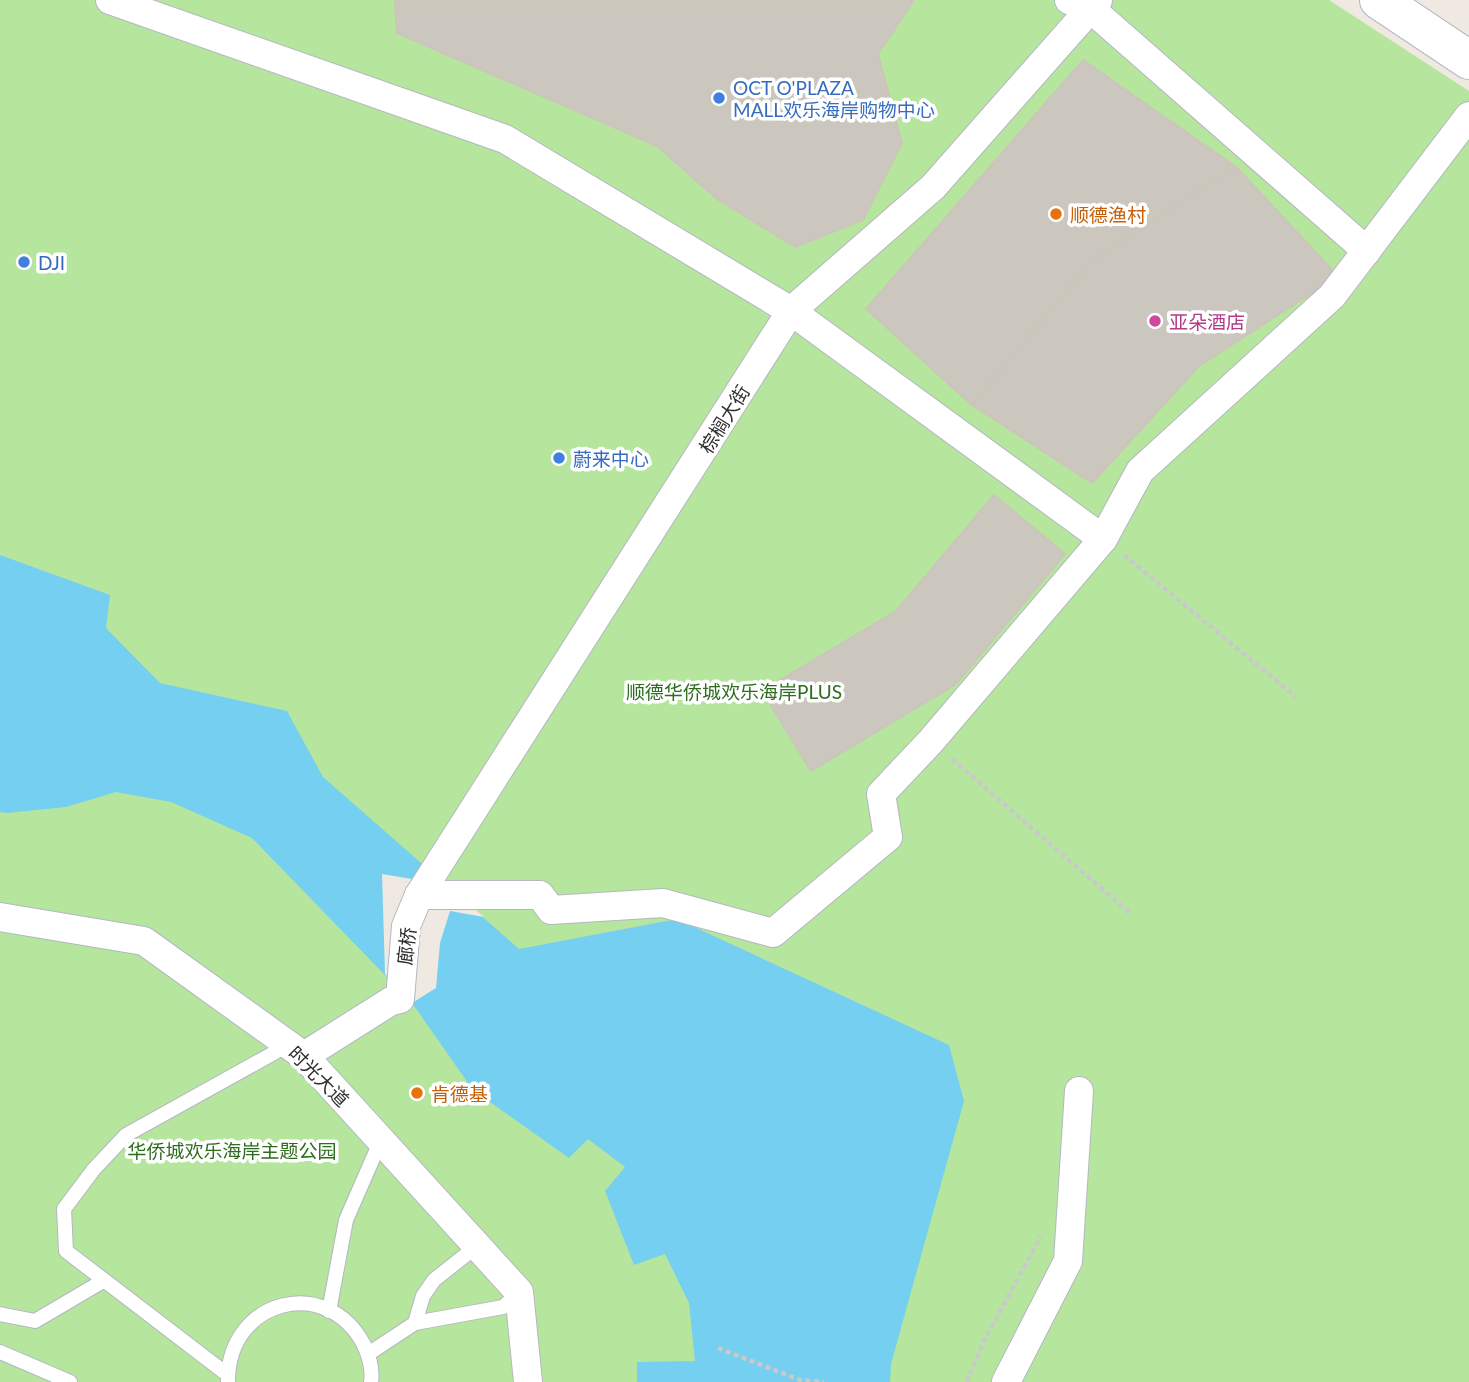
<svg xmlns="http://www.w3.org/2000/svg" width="1469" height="1382" viewBox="0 0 1469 1382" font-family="Lato,'Noto Sans SC',sans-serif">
	<rect width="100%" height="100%" fill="#efe9e1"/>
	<polygon fill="#b6e59e" points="0,0 1329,0 1469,91 1469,1382 0,1382"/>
	<polygon fill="#75cff0" points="0,555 110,595 106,628 160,683 287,711 323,777 519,949 677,919 949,1045 964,1101 891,1364 890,1382 637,1382 637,1362 695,1361 689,1303 665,1254 634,1265 605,1191 625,1167 588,1139 569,1158 473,1090 412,1003 252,838 171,802 116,792 66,807 7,813 0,812"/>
	<polygon fill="#efe9e1" points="382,874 447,885 484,917 450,911 440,943 436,988 412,1003 385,974"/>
	<g fill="#cbc7bf" stroke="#cbc5ba" stroke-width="2">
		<polygon points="395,0 914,0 878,54 902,143 863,220 795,247 717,199 657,146 397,33"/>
		<polygon points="1083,60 1236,167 1091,262 972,405 866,309"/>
		<polygon points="1236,167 1338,276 1199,366 1092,483 972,405 1091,262"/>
		<polygon points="994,495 1065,554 956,684 811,771 762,691 896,611"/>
	</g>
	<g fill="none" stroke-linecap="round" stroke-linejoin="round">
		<defs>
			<g id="lane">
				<polyline points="329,1311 346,1220 381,1140"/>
				<polyline points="0,1314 35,1321 103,1281"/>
				<polyline points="415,1323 503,1307 518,1293"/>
				<polyline points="0,1352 70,1382"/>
				<polyline points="368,1354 415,1323 423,1296 434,1280 477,1246"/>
				<polyline points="228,1375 66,1251 64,1209 94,1169 126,1135 288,1045"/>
				<path d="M 228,1381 C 228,1299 327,1274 364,1345 C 369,1356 373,1370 371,1382"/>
			</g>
			<g id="street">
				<polyline points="110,0 505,139 791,311 1103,539"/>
				<polyline points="1069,0 1091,9 1367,251"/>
				<polyline points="419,895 540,895 551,910 663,903 773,933 888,837 881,794 931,741 1103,539 1140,471 1332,296 1469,116"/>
				<polyline points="0,917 144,941 304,1056 519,1292 528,1382"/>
				<polyline points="304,1056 391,1001 400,999 406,926 419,895 791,311 933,187 1098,0"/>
				<polyline points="1006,1382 1068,1261 1079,1091"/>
			</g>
			<polyline id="secondary" points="1379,0 1469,60"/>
		</defs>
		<use href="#lane" stroke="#b4b7c1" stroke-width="16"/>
		<use href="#street" stroke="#b4b7c1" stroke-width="30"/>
		<use href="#secondary" stroke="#b4b7c1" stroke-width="40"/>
		<g stroke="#c9c9c9" stroke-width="4.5" stroke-dasharray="5 3.5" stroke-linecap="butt">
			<polyline points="1124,555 1296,697"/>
			<polyline points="952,759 1131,914"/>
			<polyline points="718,1348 800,1380 824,1382"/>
			<polyline points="967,1382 983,1343 1041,1236"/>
		</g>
		<use href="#lane" stroke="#fff" stroke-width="14"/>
		<use href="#street" stroke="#fff" stroke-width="28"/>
		<use href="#secondary" stroke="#fff" stroke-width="38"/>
	</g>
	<g fill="#3f7fe0" stroke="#fff" stroke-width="2.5">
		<circle cx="719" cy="98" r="7"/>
		<circle cx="24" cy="262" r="7"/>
		<circle cx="559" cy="458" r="7"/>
	</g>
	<g fill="#e8710a" stroke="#fff" stroke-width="2.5">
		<circle cx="1056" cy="214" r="7"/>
		<circle cx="417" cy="1093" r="7"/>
	</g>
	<circle fill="#d1479c" stroke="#fff" stroke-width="2.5" cx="1155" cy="321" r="7"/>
	<g text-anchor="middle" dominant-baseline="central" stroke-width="7" stroke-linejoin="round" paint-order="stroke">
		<g font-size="19" fill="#366cbe" stroke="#fff" text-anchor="start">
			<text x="733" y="87">OCT O'PLAZA<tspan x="733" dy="22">MALL欢乐海岸购物中心</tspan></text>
			<text x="38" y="262">DJI</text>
			<text x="573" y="458">蔚来中心</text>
		</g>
		<g font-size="19" fill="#c56008" stroke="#fff" text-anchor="start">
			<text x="1070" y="214">顺德渔村</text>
			<text x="431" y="1093">肯德基</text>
		</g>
		<g font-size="19" fill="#b23c85" stroke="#fff" text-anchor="start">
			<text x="1169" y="321">亚朵酒店</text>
		</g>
		<g font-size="19" fill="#2e2e2e" stroke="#fff">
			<text transform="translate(724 419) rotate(-58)">棕榈大街</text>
			<text transform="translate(406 946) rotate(-83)">廊桥</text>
			<text transform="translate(319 1076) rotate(45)">时光大道</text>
		</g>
		<g font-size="19" fill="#2c6e1b" stroke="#fff">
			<text x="734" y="691">顺德华侨城欢乐海岸PLUS</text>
			<text x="232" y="1150">华侨城欢乐海岸主题公园</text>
		</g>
	</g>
</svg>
